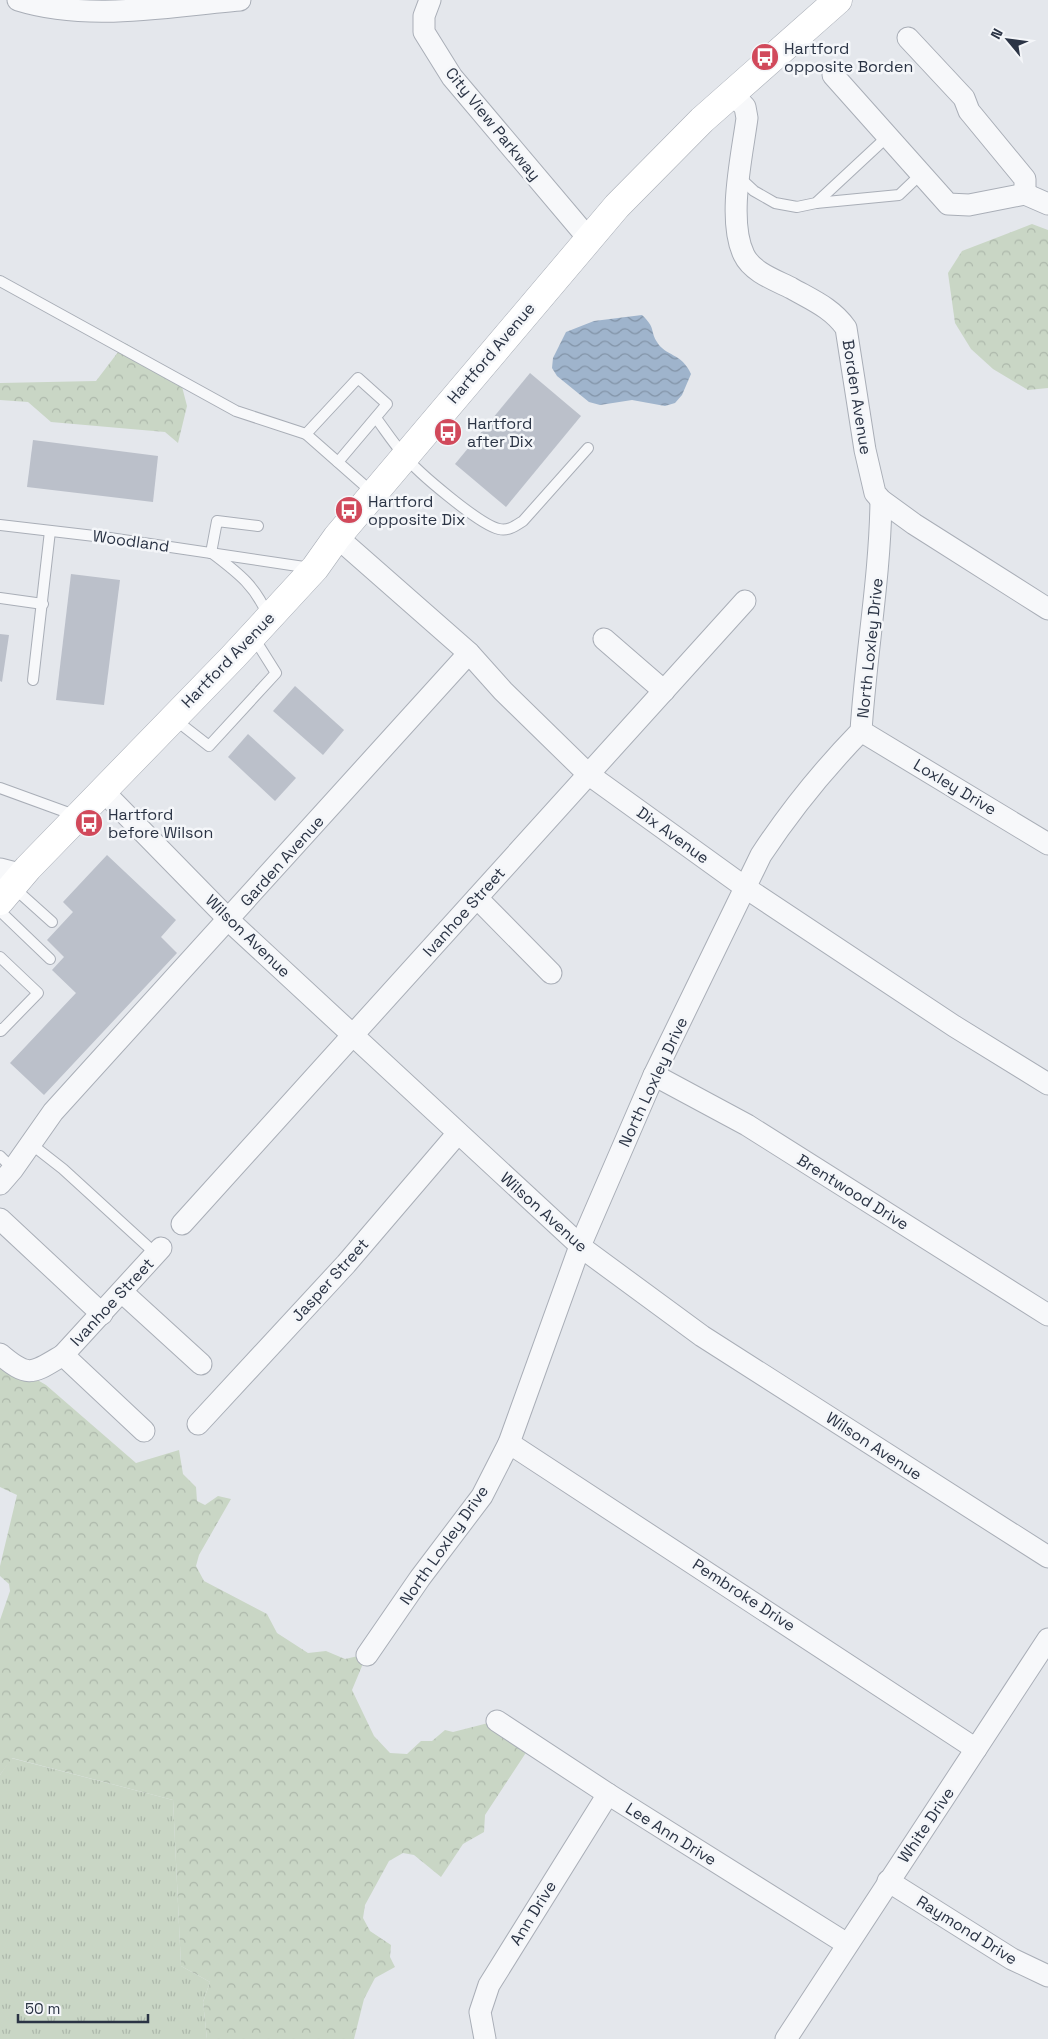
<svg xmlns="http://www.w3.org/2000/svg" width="1048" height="2039" viewBox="0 0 1048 2039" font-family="'Space Grotesk',sans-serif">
	<defs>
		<pattern id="grass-tufts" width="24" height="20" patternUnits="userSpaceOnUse" patternTransform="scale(1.25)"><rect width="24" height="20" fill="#c9d6c5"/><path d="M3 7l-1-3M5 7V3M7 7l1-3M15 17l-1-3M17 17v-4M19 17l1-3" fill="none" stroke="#adb8ab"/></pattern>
		<pattern id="forest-crowns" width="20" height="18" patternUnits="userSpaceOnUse" patternTransform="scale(1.25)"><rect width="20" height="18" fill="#c9d6c5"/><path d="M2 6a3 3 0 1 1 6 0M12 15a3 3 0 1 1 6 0" fill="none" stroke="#adb8ab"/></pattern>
		<pattern id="water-waves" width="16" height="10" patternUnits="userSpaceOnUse" patternTransform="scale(1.25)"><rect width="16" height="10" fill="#9fb4cc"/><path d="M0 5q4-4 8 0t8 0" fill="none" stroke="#8293a7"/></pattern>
	</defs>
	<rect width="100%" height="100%" fill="#e4e7ec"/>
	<polygon fill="url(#grass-tufts)" points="11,1758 173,1800 181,1966 210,1982 203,2002 207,2039 0,2039 0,1775"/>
	<g fill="url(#forest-crowns)">
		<polygon points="1032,224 1048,230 1048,388 1028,390 993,369 971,349 955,323 948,273 962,251"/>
		<polygon points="125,343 179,375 187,406 178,443 165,432 51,422 28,402 0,400 0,383 96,381"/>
		<polygon points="0,1348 34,1378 46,1385 136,1463 179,1450 183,1474 196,1487 197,1501 205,1505 218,1496 231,1499 199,1555 196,1566 204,1581 267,1614 277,1633 308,1653 326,1651 345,1659 367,1654 352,1690 374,1736 390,1753 407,1754 421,1741 432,1741 445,1730 453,1732 496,1721 531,1745 485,1815 484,1832 463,1844 441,1877 414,1855 403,1853 389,1861 365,1905 363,1918 370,1931 391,1945 390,1957 395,1967 375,1978 364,1999 354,2039 207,2039 203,2002 210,1982 181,1966 173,1800 12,1758 0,1775 0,1620 10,1591 9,1584 0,1576 0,1566 17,1495 0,1487"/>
	</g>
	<path fill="url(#water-waves)" d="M 642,315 C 656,328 650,331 657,342 C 665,356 682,353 691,374 L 682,395 L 675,403 L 665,406 L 632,400 L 600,405 L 589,402 L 557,376 L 552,368 L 553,358 L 566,332 L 594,321 Z"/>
	<g fill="#bbc0ca">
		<polygon points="530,373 581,416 506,507 455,464"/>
		<polygon points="33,440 158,456 153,502 27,487"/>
		<polygon points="71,574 120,580 104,705 56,700"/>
		<polygon points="0,634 9,635 2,682 0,681"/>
		<polygon points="295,686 344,730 323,755 273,711"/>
		<polygon points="248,734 296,778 275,801 228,757"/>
		<polygon points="107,855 176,920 161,937 177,953 44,1095 10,1063 76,993 52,970 64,957 47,940 73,912 63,902"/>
	</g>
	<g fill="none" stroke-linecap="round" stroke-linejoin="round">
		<defs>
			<g id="service">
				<polyline points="740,178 754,191 775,203 797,207 816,203 887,137"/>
				<polyline points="816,203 899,195 921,174"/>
				<polyline points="0,281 236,411 306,434 373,493"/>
				<path d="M 376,418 C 385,430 394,444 404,455 C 417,472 480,525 499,529 C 509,531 515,526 523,521 L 588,448"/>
				<polyline points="306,434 358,378 387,404 338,462"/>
				<polyline points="0,525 103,537 311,568"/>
				<polyline points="211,553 217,521 258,526"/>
				<path d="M 212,553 C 238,573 255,585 268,616"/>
				<polyline points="0,598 43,604"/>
				<polyline points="33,680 50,531"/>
				<polyline points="173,718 209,746 276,673 254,638"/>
				<polyline points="0,788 77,816"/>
				<polyline points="13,887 52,922"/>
				<polyline points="0,911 50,959"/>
				<polyline points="0,957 38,993 1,1031 0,1029"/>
				<polyline points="31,1144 63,1169 156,1254"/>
				<polyline points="0,1156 13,1169"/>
			</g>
			<g id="minor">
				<path d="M 18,0 C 89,22 167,6 240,0"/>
				<polyline points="430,0 424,16 424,32 452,77 588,238"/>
				<polyline points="908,38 964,98 969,111 1025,179 1025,194"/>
				<polyline points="833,75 948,204 969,205 1025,194 1048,204"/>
				<path d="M 732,93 L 745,107 L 747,118 C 742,156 727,220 744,255 C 752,272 775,280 791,288 C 812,300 832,308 846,328 L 865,450 L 875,493 L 881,500 L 914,524 L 1048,609"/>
				<polyline points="337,537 469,653 503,691 588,774 746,888 954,1026 1048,1084"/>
				<polyline points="604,639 664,691"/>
				<polyline points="861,731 1048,844"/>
				<polyline points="102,790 236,927 585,1250 702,1336 1048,1557"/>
				<polyline points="0,869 23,875"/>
				<polyline points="477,898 551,973"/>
				<polyline points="654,1075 747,1125 1048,1315"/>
				<polyline points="0,1184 13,1169 53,1112 469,653"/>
				<polyline points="0,1219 102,1314"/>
				<polyline points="182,1224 745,601"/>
				<polyline points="122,1292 201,1364"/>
				<path d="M 0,1354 C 29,1379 33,1373 63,1355 L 144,1431"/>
				<polyline points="63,1355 161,1248"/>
				<polyline points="198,1424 346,1264 458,1133"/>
				<polyline points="509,1443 976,1749"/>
				<path d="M 367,1655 L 420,1578 L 482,1496 L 509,1443 L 580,1246 L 654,1075 L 761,855 C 790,811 824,769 861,731 C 866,653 880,578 881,500"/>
				<polyline points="497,1721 608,1794 847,1944"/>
				<polyline points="888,1881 1012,1959 1048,1976"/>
				<polyline points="485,2039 480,2012 489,1985 608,1794"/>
				<polyline points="786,2039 1048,1639"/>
			</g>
			<polyline id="secondary" points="0,901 28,868 233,657 315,568 337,537 617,206 702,120 838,0"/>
		</defs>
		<use href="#service" stroke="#a9aeb7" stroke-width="12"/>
		<use href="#minor" stroke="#a9aeb7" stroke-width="23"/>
		<use href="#secondary" stroke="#a9aeb7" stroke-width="29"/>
		<use href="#service" stroke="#f7f8fa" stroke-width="10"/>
		<use href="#minor" stroke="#f7f8fa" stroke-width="21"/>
		<use href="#secondary" stroke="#fff" stroke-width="28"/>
	</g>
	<defs>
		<symbol id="bus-disc" viewBox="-11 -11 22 22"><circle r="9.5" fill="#d1495b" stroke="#f4f6f9"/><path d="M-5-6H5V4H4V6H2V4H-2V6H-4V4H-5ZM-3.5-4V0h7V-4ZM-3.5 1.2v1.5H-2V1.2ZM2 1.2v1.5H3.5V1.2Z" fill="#fff"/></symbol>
	</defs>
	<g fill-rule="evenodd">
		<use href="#bus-disc" x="749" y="41" width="32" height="32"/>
		<use href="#bus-disc" x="432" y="416" width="32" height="32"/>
		<use href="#bus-disc" x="333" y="494" width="32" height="32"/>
		<use href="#bus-disc" x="73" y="807" width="32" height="32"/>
	</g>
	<g text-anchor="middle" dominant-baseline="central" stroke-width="5" stroke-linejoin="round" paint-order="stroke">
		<g font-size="16" fill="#2b3445" stroke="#f4f6f9" text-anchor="start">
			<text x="784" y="48">Hartford<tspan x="784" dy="18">opposite Borden</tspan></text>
			<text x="467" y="423">Hartford<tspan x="467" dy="18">after Dix</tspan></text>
			<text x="368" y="501">Hartford<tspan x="368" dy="18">opposite Dix</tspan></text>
			<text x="108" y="814">Hartford<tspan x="108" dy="18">before Wilson</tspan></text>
		</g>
		<g font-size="16" fill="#2b3445" stroke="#f4f6f9">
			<text transform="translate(493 124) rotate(51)">City View Parkway</text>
			<text transform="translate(491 353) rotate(-50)">Hartford Avenue</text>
			<text transform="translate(857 397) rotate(81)">Borden Avenue</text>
			<text transform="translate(131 541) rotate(8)">Woodland</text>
			<text transform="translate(870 648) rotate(-84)">North Loxley Drive</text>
			<text transform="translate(228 660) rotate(-46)">Hartford Avenue</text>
			<text transform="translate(955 787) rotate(31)">Loxley Drive</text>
			<text transform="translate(673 835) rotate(36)">Dix Avenue</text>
			<text transform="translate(282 861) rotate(-48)">Garden Avenue</text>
			<text transform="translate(464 912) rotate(-48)">Ivanhoe Street</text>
			<text transform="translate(248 936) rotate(44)">Wilson Avenue</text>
			<text transform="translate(653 1082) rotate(-65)">North Loxley Drive</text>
			<text transform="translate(853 1192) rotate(32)">Brentwood Drive</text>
			<text transform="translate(544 1212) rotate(42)">Wilson Avenue</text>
			<text transform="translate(330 1280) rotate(-48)">Jasper Street</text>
			<text transform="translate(112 1302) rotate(-47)">Ivanhoe Street</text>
			<text transform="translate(874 1446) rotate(33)">Wilson Avenue</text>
			<text transform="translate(444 1545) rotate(-55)">North Loxley Drive</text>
			<text transform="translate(744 1595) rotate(33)">Pembroke Drive</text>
			<text transform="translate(926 1825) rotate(-56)">White Drive</text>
			<text transform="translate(671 1834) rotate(32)">Lee Ann Drive</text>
			<text transform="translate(533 1913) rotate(-58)">Ann Drive</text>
			<text transform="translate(967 1930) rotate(32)">Raymond Drive</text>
		</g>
	</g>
	<g transform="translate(1008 40) rotate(299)" stroke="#f4f6f9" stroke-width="4" paint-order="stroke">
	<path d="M0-4L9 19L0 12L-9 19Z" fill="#2b3445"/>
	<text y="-8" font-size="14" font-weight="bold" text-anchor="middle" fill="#2b3445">N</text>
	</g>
	<path d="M18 2014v8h130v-8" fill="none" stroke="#2b3445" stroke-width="2.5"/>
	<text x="25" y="2014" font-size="15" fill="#2b3445" stroke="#f4f6f9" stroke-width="4" paint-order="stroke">50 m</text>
</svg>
